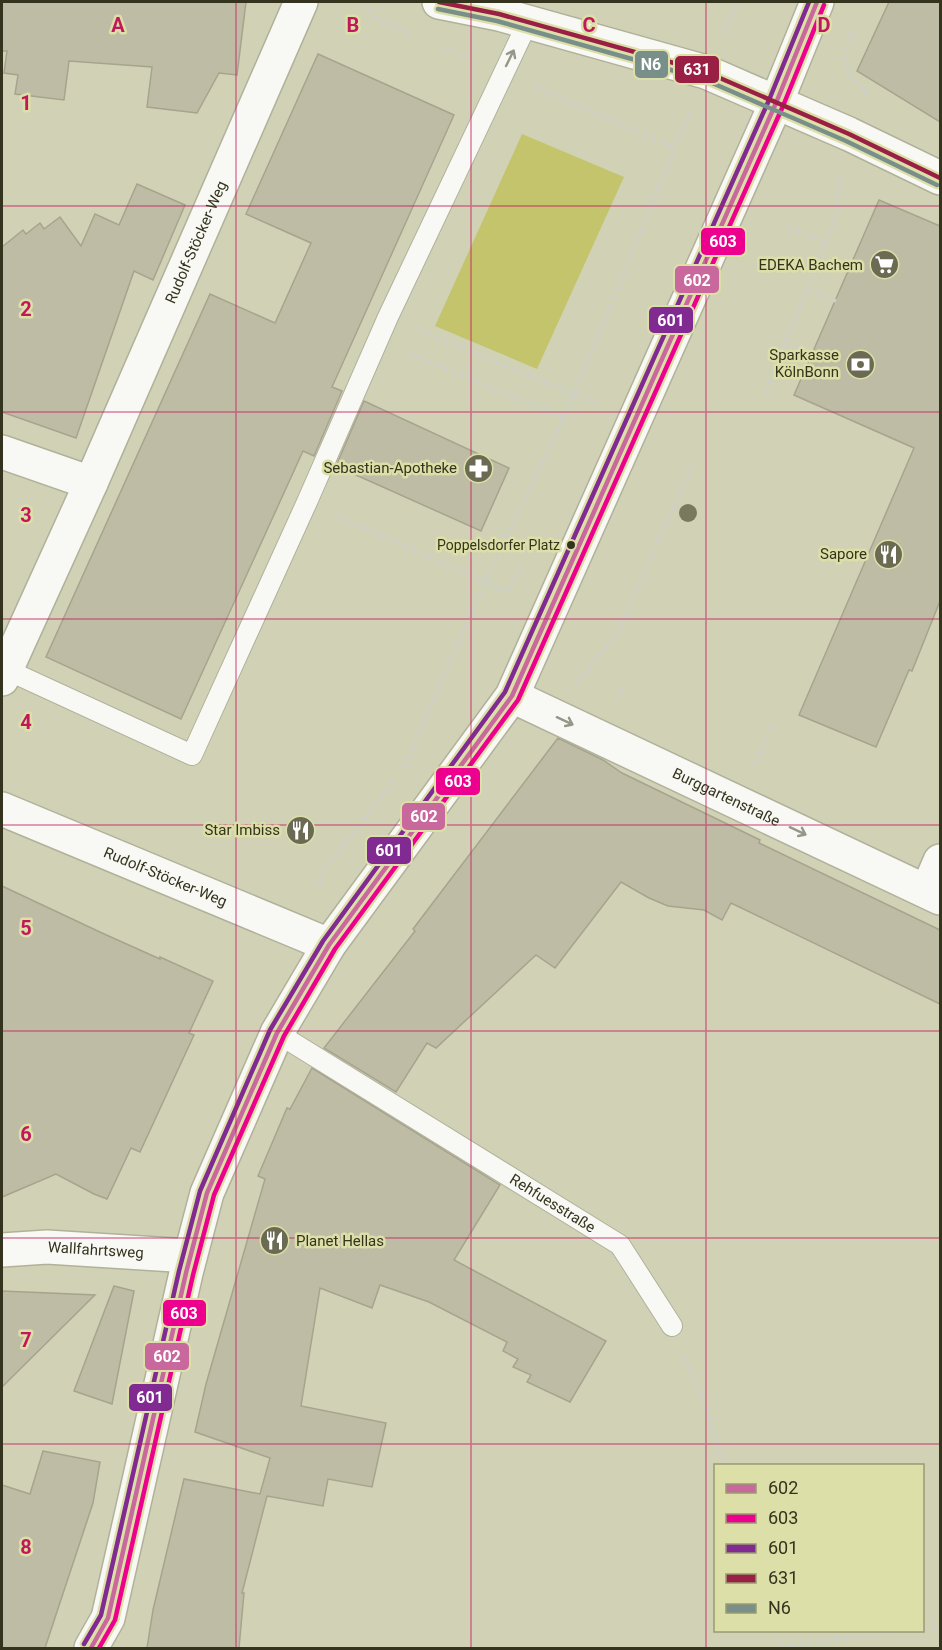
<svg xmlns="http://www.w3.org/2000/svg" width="942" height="1650" viewBox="0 0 942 1650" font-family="Roboto,sans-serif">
	<rect width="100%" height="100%" fill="#d1d2b5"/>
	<polygon fill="#c3c46c" points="522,134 624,177 537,369 435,326"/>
	<g fill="#bfbca5" stroke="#a7a48d" stroke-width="1.5">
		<polygon points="2,2 246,2 237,75 219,73 197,113 147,107 152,67 69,61 64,100 15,94 18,75 4,73 7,51 2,51"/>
		<polygon points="889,2 940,2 940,122 857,71"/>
		<polygon points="318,54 454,115 332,387 342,391 314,456 303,451 181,719 46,657 210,294 275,323 311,243 246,214"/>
		<polygon points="137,184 185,205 153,280 134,271 76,438 2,412 2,247 23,230 26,234 40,223 44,229 60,217 81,246 95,214 119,225"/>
		<polygon points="879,200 940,226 940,601 912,671 909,670 876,747 799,715 914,448 794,395"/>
		<polygon points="364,401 509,468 481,531 336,466"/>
		<polygon points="558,738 603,760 622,773 760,840 759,843 940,930 940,1004 731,903 722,920 704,910 668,906 649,898 621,882 555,968 536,955 436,1048 427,1043 396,1092 324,1048 415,931 413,929"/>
		<polygon points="2,886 102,933 160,959 160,957 213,981 189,1033 194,1035 140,1152 131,1148 107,1199 94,1194 56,1174 2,1197"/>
		<polygon points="312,1068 500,1185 454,1260 606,1341 570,1402 527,1382 531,1375 513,1367 518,1359 503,1351 507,1342 429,1302 380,1285 372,1308 320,1288 301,1406 386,1423 372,1487 328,1479 323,1506 267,1496 242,1593 244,1593 239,1648 147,1648 153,1610 184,1479 260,1494 270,1458 195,1432 206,1384 265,1179 258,1176 287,1108 290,1109"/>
		<polygon points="114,1286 134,1291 112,1404 74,1391"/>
		<polygon points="2,1291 95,1295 2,1387"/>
		<polygon points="43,1451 100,1462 93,1503 45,1648 2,1648 2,1485 30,1494"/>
	</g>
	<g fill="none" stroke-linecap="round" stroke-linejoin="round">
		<defs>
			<g id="lane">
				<polyline points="5,669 192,755 307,502 388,317 528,22"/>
				<path id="s1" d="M 277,1033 L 620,1245 L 672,1326"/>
			</g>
			<g id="street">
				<polyline points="2,452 91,483"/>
				<path id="s2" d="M 2,679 L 91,483 L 301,2"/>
				<path id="s3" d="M 512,696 L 940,898"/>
				<path id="s4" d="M 2,809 L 329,945"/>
				<polyline points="927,891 940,861"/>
				<path id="s5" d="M 2,1250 L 47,1247 L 190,1256"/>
			</g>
			<g id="secondary">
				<polyline points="439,2 499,14 706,72 849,134 940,178"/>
				<polyline points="91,1648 108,1618 186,1273 207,1193 277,1033 329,945 512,696 776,103 817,2"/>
			</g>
		</defs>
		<use href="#lane" stroke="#b1b19a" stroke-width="22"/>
		<use href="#street" stroke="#b1b19a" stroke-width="36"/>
		<use href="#secondary" stroke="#b1b19a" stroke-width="36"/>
		<g stroke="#cecfc5" stroke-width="4" stroke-dasharray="4.5 4.5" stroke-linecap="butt">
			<polyline points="362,2 377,19 410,33"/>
			<polyline points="850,32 853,33 845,49 848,75 867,90 864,96"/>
			<polyline points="723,33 737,2"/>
			<polyline points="445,48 471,59"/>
			<polyline points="536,87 675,148"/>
			<polyline points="787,227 826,242"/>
			<polyline points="807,290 836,301"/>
			<polyline points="419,330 598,404"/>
			<polyline points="786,343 812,353"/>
			<polyline points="410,354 564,418"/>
			<polyline points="766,392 836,217 840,174"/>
			<polyline points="338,516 508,592 522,564"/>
			<polyline points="577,683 617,634 695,460"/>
			<polyline points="616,700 624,683"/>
			<polyline points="756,764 773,721"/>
			<polyline points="404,768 485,581 564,418 690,112"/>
			<polyline points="320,885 318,878 396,778"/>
			<polyline points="685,1357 708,1413 724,1466"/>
			<polyline points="775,1630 781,1647"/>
			<polyline points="922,1630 940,1627"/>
			<polyline points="781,1647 915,1630"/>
		</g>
		<use href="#lane" stroke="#f8f8f4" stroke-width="20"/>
		<use href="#street" stroke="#f8f8f4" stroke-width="33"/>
		<use href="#secondary" stroke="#f8f8f4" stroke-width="33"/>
		<defs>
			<polyline id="bus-1" points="91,1648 108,1618 186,1273 207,1193 277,1033 329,945 512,696 776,103 817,2"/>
			<polyline id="bus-2" points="99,1648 115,1620 193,1275 214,1195 284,1036 335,949 518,700 783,106 824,5"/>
			<polyline id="bus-3" points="84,1644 101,1615 179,1271 200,1191 270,1030 323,941 505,692 769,100 809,2"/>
			<polyline id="bus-4" points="439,2 499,14 706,72 849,134 940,178"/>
			<polyline id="bus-5" points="438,9 497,21 703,79 846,141 937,185"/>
		</defs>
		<use href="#bus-1" stroke="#dddfa8" stroke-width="9"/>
		<use href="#bus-2" stroke="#dddfa8" stroke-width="9"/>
		<use href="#bus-3" stroke="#dddfa8" stroke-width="9"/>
		<use href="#bus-4" stroke="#dddfa8" stroke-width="9"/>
		<use href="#bus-5" stroke="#dddfa8" stroke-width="9"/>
		<use href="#bus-1" stroke="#c9689d" stroke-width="4.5"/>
		<use href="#bus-2" stroke="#ec008d" stroke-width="4.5"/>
		<use href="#bus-3" stroke="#812a91" stroke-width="4.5"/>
		<use href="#bus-4" stroke="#991f44" stroke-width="4.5"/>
		<use href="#bus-5" stroke="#79908a" stroke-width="4.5"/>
	</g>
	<circle fill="#78795f" cx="688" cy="513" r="9"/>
	<defs><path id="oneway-shaft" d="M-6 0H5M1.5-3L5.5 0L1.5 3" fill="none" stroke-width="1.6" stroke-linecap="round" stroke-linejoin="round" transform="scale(1.5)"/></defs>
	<g stroke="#969689">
		<use href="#oneway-shaft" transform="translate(510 58) rotate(-64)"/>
		<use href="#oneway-shaft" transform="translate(565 721) rotate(25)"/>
		<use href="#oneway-shaft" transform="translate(798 831) rotate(25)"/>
	</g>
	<path fill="none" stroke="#c2185b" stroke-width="1.5" stroke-opacity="0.55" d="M 236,2 L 236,1648M 471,2 L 471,1648M 706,2 L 706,1648M 2,206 L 940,206M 2,412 L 940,412M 2,619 L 940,619M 2,825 L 940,825M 2,1031 L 940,1031M 2,1238 L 940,1238M 2,1444 L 940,1444"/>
	<defs>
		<symbol id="supermarket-disc" viewBox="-11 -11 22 22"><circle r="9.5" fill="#6b6b53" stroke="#dddfa8"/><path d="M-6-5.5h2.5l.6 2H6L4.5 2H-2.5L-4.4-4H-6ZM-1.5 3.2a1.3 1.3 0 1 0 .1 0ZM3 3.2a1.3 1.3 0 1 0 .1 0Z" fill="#fff"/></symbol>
		<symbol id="bank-disc" viewBox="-11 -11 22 22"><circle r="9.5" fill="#6b6b53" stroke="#dddfa8"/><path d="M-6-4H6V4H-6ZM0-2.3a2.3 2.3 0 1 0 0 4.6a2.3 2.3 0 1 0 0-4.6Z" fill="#fff"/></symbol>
		<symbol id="pharmacy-disc" viewBox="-11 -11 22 22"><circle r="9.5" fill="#6b6b53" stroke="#dddfa8"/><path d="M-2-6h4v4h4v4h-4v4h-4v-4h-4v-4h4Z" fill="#fff"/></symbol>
		<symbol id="restaurant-disc" viewBox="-11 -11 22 22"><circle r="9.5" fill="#6b6b53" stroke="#dddfa8"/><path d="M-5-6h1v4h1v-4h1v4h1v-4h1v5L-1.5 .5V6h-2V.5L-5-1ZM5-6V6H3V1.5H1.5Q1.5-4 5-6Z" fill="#fff"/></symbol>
	</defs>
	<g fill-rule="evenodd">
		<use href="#supermarket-disc" x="868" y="248" width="33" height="33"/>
		<use href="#bank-disc" x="844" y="348" width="33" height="33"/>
		<use href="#pharmacy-disc" x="462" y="452" width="33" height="33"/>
		<use href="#restaurant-disc" x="872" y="538" width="33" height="33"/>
		<use href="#restaurant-disc" x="284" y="814" width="33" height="33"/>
		<use href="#restaurant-disc" x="258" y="1224" width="33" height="33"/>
	</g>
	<circle fill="#34341e" stroke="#dddfa8" stroke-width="2" cx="571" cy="545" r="5"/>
	<g text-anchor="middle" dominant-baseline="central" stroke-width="5" stroke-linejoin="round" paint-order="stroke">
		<g font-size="14" fill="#34341e" stroke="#dddfa8" text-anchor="end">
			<text x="560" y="545">Poppelsdorfer Platz</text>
		</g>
		<g font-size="15" fill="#34341e" stroke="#dddfa8">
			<text stroke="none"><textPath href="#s2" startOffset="478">Rudolf-Stöcker-Weg</textPath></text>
			<text stroke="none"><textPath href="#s3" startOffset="237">Burggartenstraße</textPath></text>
			<text stroke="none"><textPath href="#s4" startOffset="177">Rudolf-Stöcker-Weg</textPath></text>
			<text stroke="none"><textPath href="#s1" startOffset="324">Rehfuesstraße</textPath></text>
			<text stroke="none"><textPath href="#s5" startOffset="94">Wallfahrtsweg</textPath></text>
		</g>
		<g font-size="15" fill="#34341e" stroke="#dddfa8" text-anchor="end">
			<text x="863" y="265">EDEKA Bachem</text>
			<text x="839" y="355">Sparkasse<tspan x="839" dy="17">KölnBonn</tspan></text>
			<text x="457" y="468">Sebastian-Apotheke</text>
			<text x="867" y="554">Sapore</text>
			<text x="280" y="830">Star Imbiss</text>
			<text x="296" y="1241" text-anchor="start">Planet Hellas</text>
		</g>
	</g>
	<g font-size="20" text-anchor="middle" font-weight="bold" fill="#c2185b" stroke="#dddfa8" stroke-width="5" stroke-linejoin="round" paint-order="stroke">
		<text x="118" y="32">A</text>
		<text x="353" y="32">B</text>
		<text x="589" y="32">C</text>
		<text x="824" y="32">D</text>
		<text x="26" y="110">1</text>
		<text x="26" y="316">2</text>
		<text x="26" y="522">3</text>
		<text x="26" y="729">4</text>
		<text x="26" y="935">5</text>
		<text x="26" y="1141">6</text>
		<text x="26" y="1347">7</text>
		<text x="26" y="1554">8</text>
	</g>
	<g stroke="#dddfa8" stroke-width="2">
		<rect x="634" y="50" width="35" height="29" rx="6" fill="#79908a"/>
		<rect x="674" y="55" width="46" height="29" rx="6" fill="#991f44"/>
		<rect x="700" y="227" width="46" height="29" rx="6" fill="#ec008d"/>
		<rect x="674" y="265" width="46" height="29" rx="6" fill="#c9689d"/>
		<rect x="648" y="306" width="46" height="28" rx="6" fill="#812a91"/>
		<rect x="435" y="767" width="46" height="29" rx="6" fill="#ec008d"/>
		<rect x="401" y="802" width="45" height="29" rx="6" fill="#c9689d"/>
		<rect x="366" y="836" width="46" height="29" rx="6" fill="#812a91"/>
		<rect x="162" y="1299" width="45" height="28" rx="6" fill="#ec008d"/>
		<rect x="144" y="1342" width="46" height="29" rx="6" fill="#c9689d"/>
		<rect x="128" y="1383" width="45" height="29" rx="6" fill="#812a91"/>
	</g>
	<g font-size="16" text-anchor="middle" font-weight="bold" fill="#fff">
		<text x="651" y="70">N6</text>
		<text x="697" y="75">631</text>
		<text x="723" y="247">603</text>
		<text x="697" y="286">602</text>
		<text x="671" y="326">601</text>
		<text x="458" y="787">603</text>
		<text x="424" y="822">602</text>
		<text x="389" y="856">601</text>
		<text x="184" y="1319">603</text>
		<text x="167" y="1362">602</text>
		<text x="150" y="1403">601</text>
	</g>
	<rect width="942" height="1650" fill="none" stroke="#34341e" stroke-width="6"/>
	<rect x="714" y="1464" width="210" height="168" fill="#dddfa8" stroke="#999b71" stroke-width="1.5"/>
	<rect x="726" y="1484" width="30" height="9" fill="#c9689d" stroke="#999b71" stroke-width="1.5"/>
	<text x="768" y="1494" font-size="18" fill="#34341e">602</text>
	<rect x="726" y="1514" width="30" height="9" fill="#ec008d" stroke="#999b71" stroke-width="1.5"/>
	<text x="768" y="1524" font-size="18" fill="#34341e">603</text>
	<rect x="726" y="1544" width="30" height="9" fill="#812a91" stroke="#999b71" stroke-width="1.5"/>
	<text x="768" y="1554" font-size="18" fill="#34341e">601</text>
	<rect x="726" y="1574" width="30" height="9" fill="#991f44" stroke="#999b71" stroke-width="1.5"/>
	<text x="768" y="1584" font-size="18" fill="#34341e">631</text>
	<rect x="726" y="1604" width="30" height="9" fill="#79908a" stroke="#999b71" stroke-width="1.5"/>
	<text x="768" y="1614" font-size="18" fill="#34341e">N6</text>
</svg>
